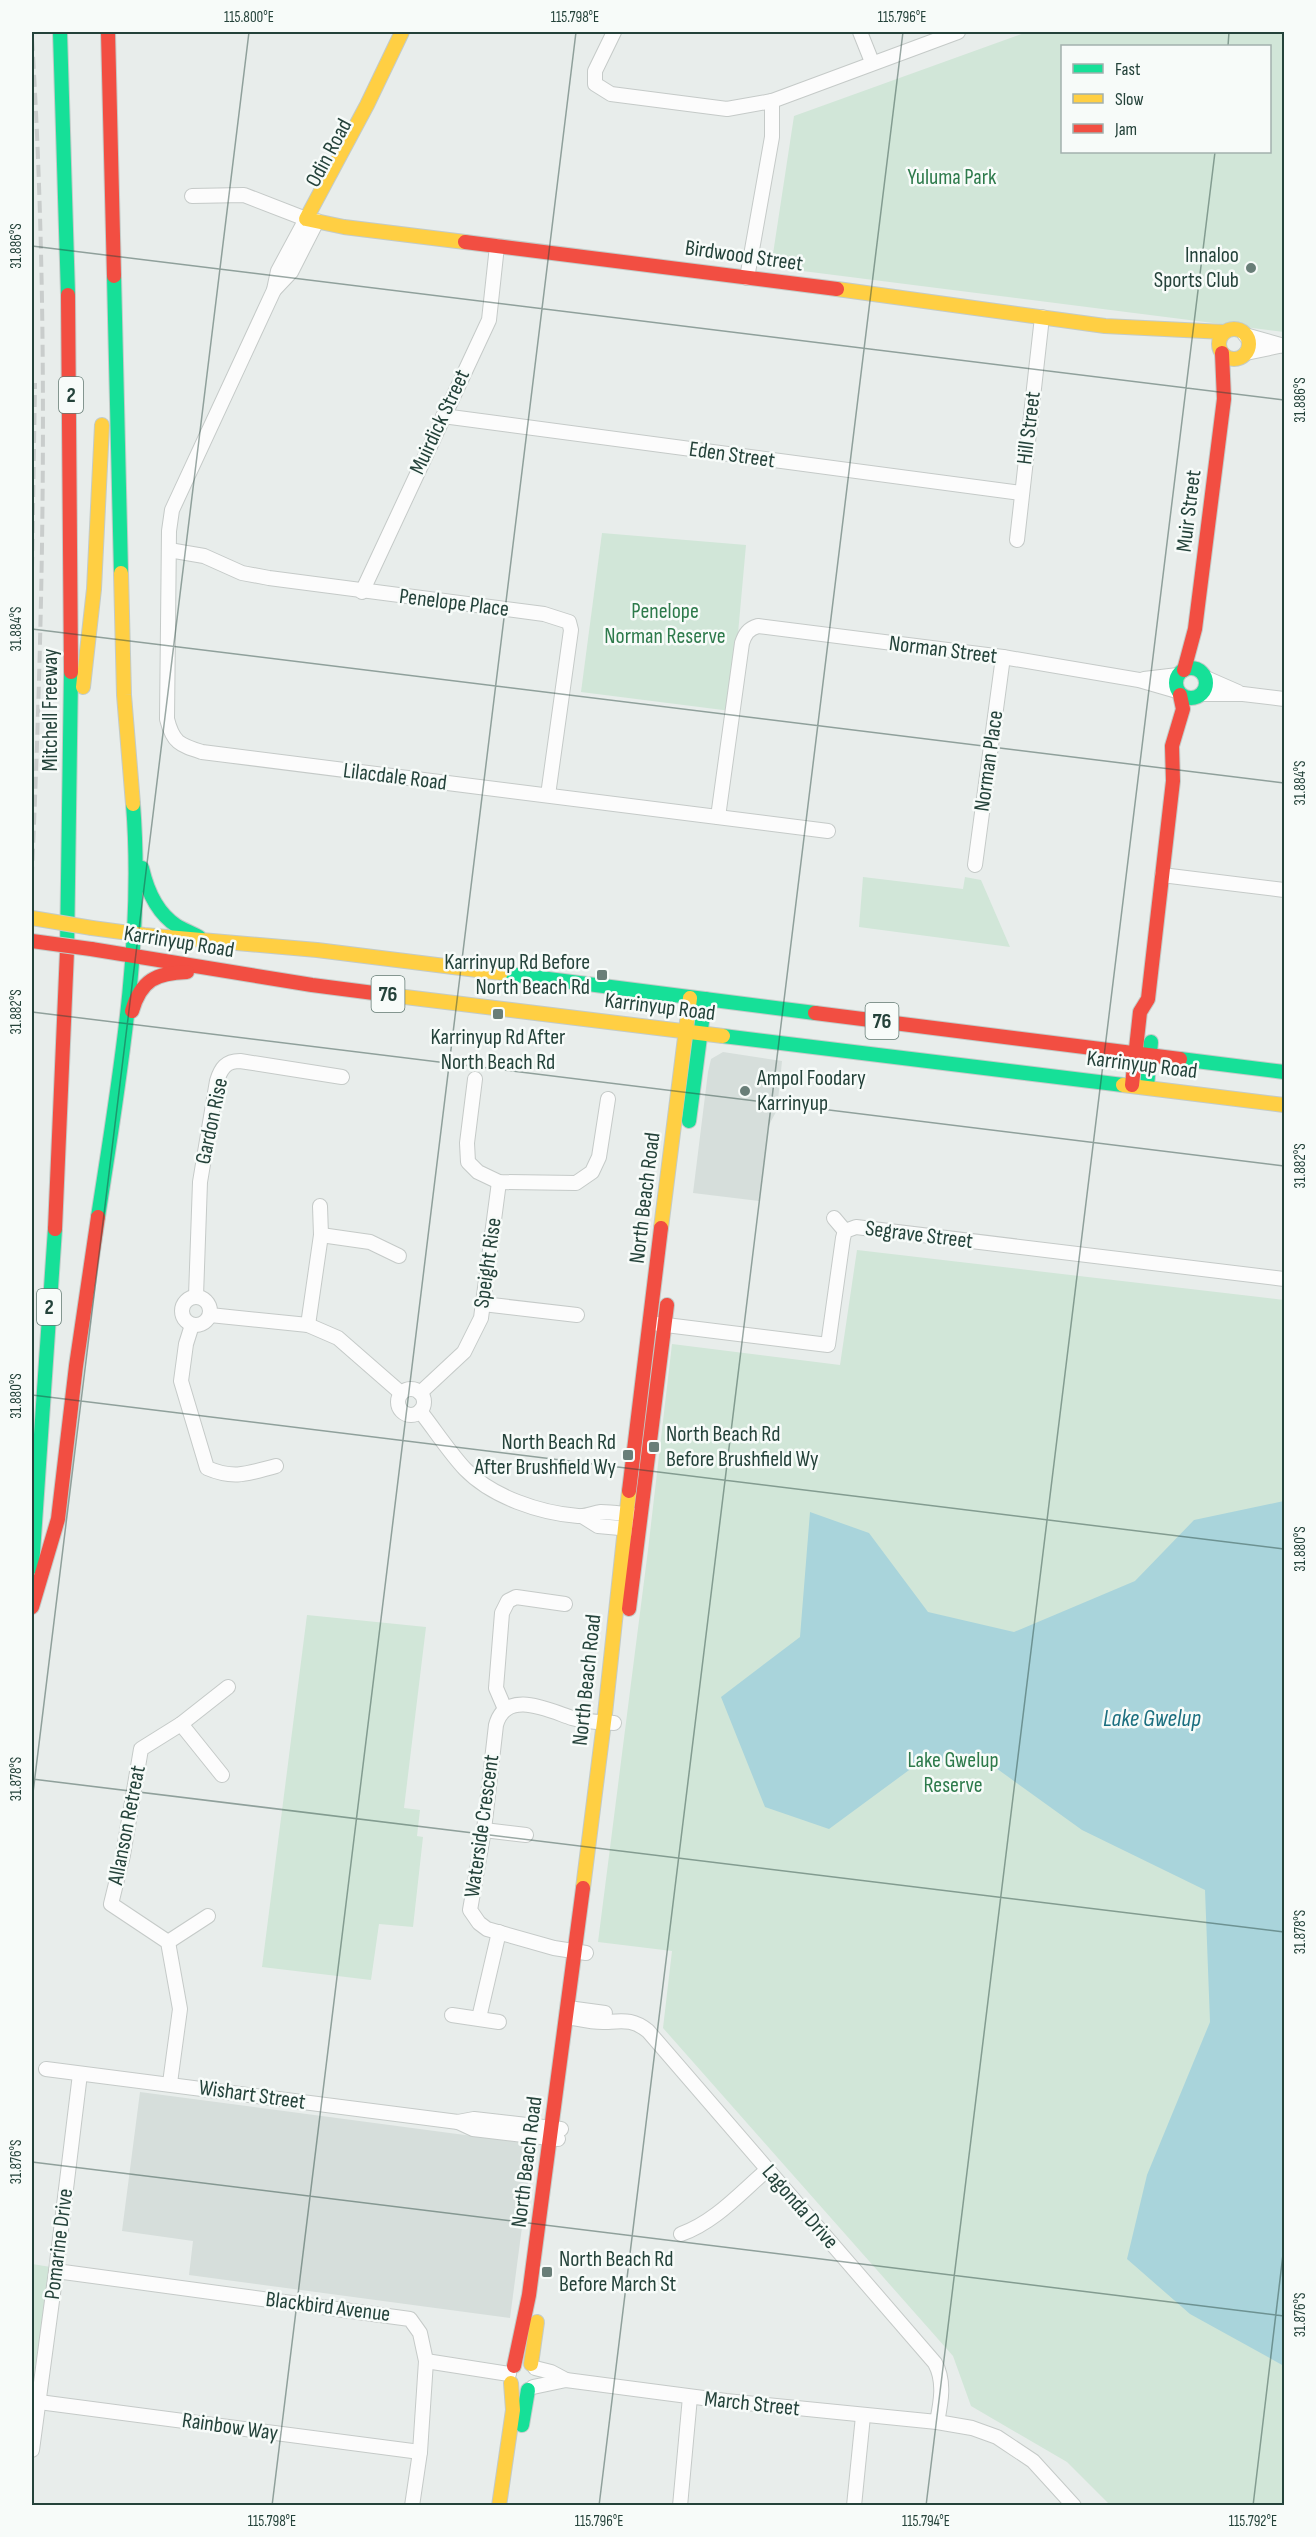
<svg xmlns="http://www.w3.org/2000/svg" width="1316" height="2537" viewBox="0 0 1316 2537" font-family="'Sofia Sans Condensed',sans-serif">
	<rect width="100%" height="100%" fill="#e8edeb"/>
	<g fill="#d6dedb">
		<polygon points="723,1052 782,1061 777,1110 768,1127 759,1201 693,1193 708,1072 711,1059"/>
		<polygon points="140,2092 533,2144 510,2318 189,2275 193,2241 122,2231"/>
	</g>
	<g fill="#d1e6d8" fill-rule="evenodd">
		<path d="M 1027,32 L 1284,32 L 1284,332 L 771,267 L 794,116 ZM 1062,46 L 1270,46 L 1270,152 L 1062,152 Z"/>
		<polygon points="602,533 746,545 731,711 581,692"/>
		<polygon points="863,877 963,889 965,877 981,880 1010,947 859,927"/>
		<polygon points="857,1250 1284,1300 1284,2505 1110,2505 1067,2462 971,2406 953,2356 663,2028 672,1951 598,1942 648,1550 672,1344 840,1365"/>
		<polygon points="307,1615 426,1627 404,1808 420,1810 417,1836 423,1837 413,1927 379,1924 371,1980 262,1967"/>
		<polygon points="32,2264 51,2267 32,2388"/>
	</g>
	<polygon fill="#a9d4db" points="1284,1501 1284,2366 1190,2314 1127,2259 1147,2175 1210,2022 1205,1890 1082,1830 989,1763 920,1762 829,1829 765,1807 721,1697 800,1637 810,1512 869,1533 928,1612 1014,1632 1135,1581 1194,1520"/>
	<g fill="none" stroke-linecap="round" stroke-linejoin="round">
		<defs>
			<g id="street">
				<polyline points="614,32 595,71 595,84 611,94 727,109 772,101 958,32"/>
				<polyline points="860,32 872,62"/>
				<path d="M 192,196 L 244,195 L 306,219 L 278,271 L 274,290 L 172,510 L 169,531 L 167,719 C 173,743 180,745 202,752 L 828,831"/>
				<polyline points="747,278 772,137 772,101"/>
				<polyline points="274,290 291,272 317,221"/>
				<polyline points="1245,335 1284,346"/>
				<polyline points="1246,353 1279,346"/>
				<polyline points="443,416 1021,493"/>
				<polyline points="1017,540 1042,317"/>
				<polyline points="169,550 204,556 242,573 269,578 544,614 569,622 571,630 548,795"/>
				<polyline points="362,592 489,320 497,246"/>
				<polyline points="1206,678 1238,692"/>
				<polyline points="1144,679 1178,675"/>
				<polyline points="1202,694 1243,694 1284,699"/>
				<path d="M 718,817 L 742,643 C 745,634 748,629 758,626 L 1003,657 L 1139,680 L 1177,691"/>
				<polyline points="975,865 1003,657"/>
				<polyline points="1162,875 1284,890"/>
				<polyline points="475,1079 467,1143 468,1162 478,1172 499,1182 576,1183 592,1172 599,1157 608,1099"/>
				<polyline points="834,1218 845,1231"/>
				<polyline points="321,1235 370,1242 399,1256"/>
				<path d="M 196,1296 L 200,1182 L 217,1081 C 221,1068 226,1061 240,1061 L 342,1077"/>
				<circle cx="196" cy="1311" r="14"/>
				<polyline points="483,1304 577,1315"/>
				<polyline points="210,1315 308,1325 338,1338 401,1393"/>
				<polyline points="658,1324 828,1345 843,1238 845,1231 856,1227 1284,1279"/>
				<path d="M 192,1325 L 186,1344 L 181,1381 L 207,1468 C 235,1480 249,1473 276,1466"/>
				<polyline points="308,1325 321,1235 320,1206"/>
				<circle cx="411" cy="1402" r="13"/>
				<polyline points="420,1393 464,1352 481,1318 499,1182"/>
				<path d="M 420,1411 C 435,1430 449,1452 465,1469 C 492,1497 540,1513 578,1516 C 586,1517 593,1513 601,1512 C 611,1512 623,1514 633,1515"/>
				<polyline points="582,1516 598,1526 631,1529"/>
				<polyline points="505,1709 496,1688 502,1613 508,1601 516,1597 565,1604"/>
				<polyline points="181,1724 222,1775"/>
				<polyline points="484,1830 526,1835"/>
				<polyline points="168,1942 208,1916"/>
				<path d="M 586,1953 L 554,1948 L 487,1929 L 479,1923 L 470,1910 L 484,1830 L 496,1725 C 506,1689 548,1710 572,1718 C 585,1722 601,1722 614,1723"/>
				<polyline points="568,2008 605,2013"/>
				<polyline points="452,2015 499,2022"/>
				<path d="M 567,2017 C 579,2019 594,2023 606,2022 C 624,2021 633,2019 648,2031 L 935,2363 C 945,2381 941,2402 937,2422"/>
				<polyline points="479,2018 499,1932"/>
				<polyline points="46,2069 458,2122 474,2119 561,2129"/>
				<polyline points="170,2083 180,2009 168,1942 111,1904 123,1855 141,1749 181,1724 228,1687"/>
				<polyline points="458,2122 473,2129 558,2139"/>
				<path d="M 681,2234 C 715,2222 740,2193 767,2170"/>
				<polyline points="56,2271 410,2319 420,2333 426,2361 420,2452 412,2506"/>
				<polyline points="426,2361 509,2374"/>
				<polyline points="535,2368 551,2372 566,2380"/>
				<polyline points="533,2387 566,2380 726,2401 937,2422 972,2428 997,2437 1033,2461 1074,2506"/>
				<polyline points="39,2402 420,2452"/>
				<polyline points="32,2450 56,2271 80,2074"/>
				<polyline points="680,2506 690,2397"/>
				<polyline points="854,2506 863,2416"/>
			</g>
			<g id="fast">
				<polyline points="60,32 68,295"/>
				<polyline points="114,276 121,573"/>
				<circle cx="1191" cy="683" r="15"/>
				<path d="M 142,868 C 147,890 157,913 177,926 C 184,930 192,933 199,937"/>
				<polyline points="67,951 71,672"/>
				<polyline points="501,973 815,1013"/>
				<polyline points="723,1036 1123,1085"/>
				<polyline points="1180,1059 1284,1072"/>
				<polyline points="1147,1087 1151,1042"/>
				<polyline points="689,1121 705,999"/>
				<path d="M 98,1217 C 119,1081 144,942 133,804"/>
				<polyline points="32,1567 55,1229"/>
				<polyline points="522,2425 528,2390"/>
			</g>
			<g id="slow">
				<polyline points="402,32 367,105 306,219 344,227 465,242"/>
				<polyline points="837,289 1105,326 1224,332"/>
				<circle cx="1234" cy="344" r="15"/>
				<polyline points="121,573 124,695 133,804"/>
				<polyline points="83,687 94,589 102,425"/>
				<polyline points="92,928 144,935 317,950 501,973"/>
				<polyline points="397,996 723,1036"/>
				<polyline points="1123,1085 1284,1105"/>
				<polyline points="661,1228 690,998"/>
				<polyline points="583,1888 605,1714 629,1491"/>
				<polyline points="531,2364 537,2322"/>
				<polyline points="499,2506 513,2410 511,2383"/>
			</g>
			<g id="jam">
				<polyline points="108,32 114,276"/>
				<polyline points="465,242 837,289"/>
				<polyline points="68,295 71,672"/>
				<polyline points="1184,670 1195,629 1224,399 1222,353"/>
				<polyline points="91,949 312,985 397,996"/>
				<path d="M 132,1011 C 141,980 156,973 187,972"/>
				<polyline points="815,1013 1180,1059"/>
				<polyline points="1132,1085 1140,1012 1148,999 1173,781 1172,746 1183,709 1180,695"/>
				<polyline points="55,1229 67,951"/>
				<polyline points="629,1491 661,1228"/>
				<polyline points="32,1607 58,1519 76,1366 98,1217"/>
				<polyline points="629,1609 667,1305"/>
				<polyline points="514,2366 529,2295 583,1888"/>
			</g>
		</defs>
		<use href="#street" stroke="#c5cac8" stroke-width="16"/>
		<use href="#fast" stroke="#c3cbc8" stroke-width="16"/>
		<use href="#slow" stroke="#c3cbc8" stroke-width="16"/>
		<use href="#jam" stroke="#c3cbc8" stroke-width="16"/>
		<use href="#street" stroke="#fcfcfc" stroke-width="14"/>
		<use href="#fast" stroke="#16e098" stroke-width="14"/>
		<use href="#slow" stroke="#ffcf43" stroke-width="14"/>
		<use href="#jam" stroke="#f24e42" stroke-width="14"/>
		<g stroke="#c9cdcc" stroke-width="4" stroke-dasharray="12 6" stroke-linecap="butt">
			<path d="M 32,39 C 49,316 44,595 32,872"/>
			<polyline points="32,569 35,383"/>
		</g>
		<defs>
			<polyline id="slow-bridge" points="32,918 92,928"/>
			<polyline id="jam-bridge" points="32,941 91,949"/>
		</defs>
		<use href="#slow-bridge" stroke="#c3ccc9" stroke-width="16" stroke-linecap="butt"/>
		<use href="#jam-bridge" stroke="#c3ccc9" stroke-width="16" stroke-linecap="butt"/>
		<use href="#slow-bridge" stroke="#ffcf43" stroke-width="14"/>
		<use href="#jam-bridge" stroke="#f24e42" stroke-width="14"/>
	</g>
	<path fill="none" stroke="#24423a" stroke-width="1.5" stroke-opacity="0.45" d="M 1228,46 L 1229,32M 32,246 L 1284,400M 32,629 L 1284,783M 32,1012 L 1284,1166M 32,1395 L 1284,1549M 32,1779 L 1284,1932M 32,1801 L 249,32M 32,2162 L 1284,2316M 272,2506 L 576,32M 599,2506 L 903,32M 926,2506 L 1215,152M 1253,2506 L 1284,2246"/>
	<g fill="#697e78" stroke="#f7fbf9" stroke-width="2">
		<circle cx="1251" cy="268" r="6"/>
		<rect x="596" y="969" width="12" height="12" rx="3"/>
		<rect x="492" y="1008" width="12" height="12" rx="3"/>
		<circle cx="745" cy="1091" r="6"/>
		<rect x="648" y="1441" width="12" height="12" rx="3"/>
		<rect x="622" y="1449" width="12" height="12" rx="3"/>
		<rect x="541" y="2266" width="12" height="12" rx="3"/>
	</g>
	<g text-anchor="middle" dominant-baseline="central" stroke-width="5" stroke-linejoin="round" paint-order="stroke">
		<g fill="#f7fbf9" stroke="#637a73" stroke-width="1.5">
			<rect x="59" y="377" width="24" height="36" rx="4.5"/>
			<rect x="371.5" y="976" width="33" height="36" rx="4.5"/>
			<rect x="865.5" y="1003" width="33" height="36" rx="4.5"/>
			<rect x="37" y="1289" width="24" height="36" rx="4.5"/>
		</g>
		<g font-size="21" font-weight="bold" fill="#24423a">
			<text x="71" y="395">2</text>
			<text x="388" y="994">76</text>
			<text x="882" y="1021">76</text>
			<text x="49" y="1307">2</text>
		</g>
		<g font-size="22" fill="#24423a" stroke="#f7fbf9">
			<text transform="translate(329 153) rotate(-62)">Odin Road</text>
			<text transform="translate(744 256) rotate(8)">Birdwood Street</text>
			<text transform="translate(440 422) rotate(-65)">Muirdick Street</text>
			<text transform="translate(1029 428) rotate(-83)">Hill Street</text>
			<text transform="translate(732 455) rotate(8)">Eden Street</text>
			<text transform="translate(1189 511) rotate(-83)">Muir Street</text>
			<text transform="translate(454 603) rotate(7)">Penelope Place</text>
			<text transform="translate(943 650) rotate(7)">Norman Street</text>
			<text transform="translate(50 710) rotate(-90)">Mitchell Freeway</text>
			<text transform="translate(989 761) rotate(-82)">Norman Place</text>
			<text transform="translate(395 777) rotate(7)">Lilacdale Road</text>
			<text transform="translate(179 942) rotate(9)">Karrinyup Road</text>
			<text transform="translate(660 1007) rotate(7)">Karrinyup Road</text>
			<text transform="translate(1142 1065) rotate(7)">Karrinyup Road</text>
			<text transform="translate(212 1121) rotate(-78)">Gardon Rise</text>
			<text transform="translate(645 1198) rotate(-83)">North Beach Road</text>
			<text transform="translate(919 1235) rotate(7)">Segrave Street</text>
			<text transform="translate(488 1263) rotate(-82)">Speight Rise</text>
			<text transform="translate(587 1680) rotate(-84)">North Beach Road</text>
			<text transform="translate(127 1825) rotate(-79)">Allanson Retreat</text>
			<text transform="translate(482 1826) rotate(-82)">Waterside Crescent</text>
			<text transform="translate(252 2095) rotate(8)">Wishart Street</text>
			<text transform="translate(527 2162) rotate(-83)">North Beach Road</text>
			<text transform="translate(800 2207) rotate(49)">Lagonda Drive</text>
			<text transform="translate(59 2244) rotate(-83)">Pomarine Drive</text>
			<text transform="translate(328 2307) rotate(7)">Blackbird Avenue</text>
			<text transform="translate(752 2404) rotate(6)">March Street</text>
			<text transform="translate(230 2427) rotate(8)">Rainbow Way</text>
		</g>
		<g font-size="22" fill="#2d7a4b" stroke="#f7fbf9">
			<text x="952" y="177">Yuluma Park</text>
			<text x="665" y="611">Penelope<tspan x="665" dy="25">Norman Reserve</tspan></text>
			<text x="953" y="1760">Lake Gwelup<tspan x="953" dy="25">Reserve</tspan></text>
		</g>
		<g font-size="22" fill="#24423a" stroke="#f7fbf9" text-anchor="end">
			<text x="1239" y="255">Innaloo<tspan x="1239" dy="25">Sports Club</tspan></text>
			<text x="590" y="962">Karrinyup Rd Before<tspan x="590" dy="25">North Beach Rd</tspan></text>
			<text x="498" y="1037" text-anchor="middle">Karrinyup Rd After<tspan x="498" dy="25">North Beach Rd</tspan></text>
			<text x="757" y="1078" text-anchor="start">Ampol Foodary<tspan x="757" dy="25">Karrinyup</tspan></text>
			<text x="666" y="1434" text-anchor="start">North Beach Rd<tspan x="666" dy="25">Before Brushfield Wy</tspan></text>
			<text x="616" y="1442">North Beach Rd<tspan x="616" dy="25">After Brushfield Wy</tspan></text>
			<text x="559" y="2259" text-anchor="start">North Beach Rd<tspan x="559" dy="25">Before March St</tspan></text>
		</g>
		<g font-size="24" font-style="italic" fill="#1c6f80" stroke="#f7fbf9">
			<text x="1152" y="1718">Lake Gwelup</text>
		</g>
	</g>
	<rect width="1316" height="2537" fill="none" stroke="#f7fbf9" stroke-width="66"/>
	<rect x="1061" y="45" width="210" height="108" fill="#f7fbf9" stroke="#a3b1ad" stroke-width="1.5"/>
	<rect x="1073" y="64" width="30" height="9" fill="#16e098" stroke="#a3b1ad" stroke-width="1.5"/>
	<text x="1115" y="75" font-size="18" fill="#24423a">Fast</text>
	<rect x="1073" y="94" width="30" height="9" fill="#ffcf43" stroke="#a3b1ad" stroke-width="1.5"/>
	<text x="1115" y="105" font-size="18" fill="#24423a">Slow</text>
	<rect x="1073" y="124" width="30" height="9" fill="#f24e42" stroke="#a3b1ad" stroke-width="1.5"/>
	<text x="1115" y="135" font-size="18" fill="#24423a">Jam</text>
	<rect x="33" y="33" width="1250" height="2471" fill="none" stroke="#24423a" stroke-width="2"/>
	<g font-size="15" text-anchor="middle" fill="#24423a">
		<text x="249" y="22">115.800°E</text>
		<text x="575" y="22">115.798°E</text>
		<text x="902" y="22">115.796°E</text>
		<text transform="translate(16 246) rotate(-90)" y="5">31.886°S</text>
		<text transform="translate(1300 400) rotate(-90)" y="5">31.886°S</text>
		<text transform="translate(16 629) rotate(-90)" y="5">31.884°S</text>
		<text transform="translate(1300 783) rotate(-90)" y="5">31.884°S</text>
		<text transform="translate(16 1012) rotate(-90)" y="5">31.882°S</text>
		<text transform="translate(1300 1166) rotate(-90)" y="5">31.882°S</text>
		<text transform="translate(16 1396) rotate(-90)" y="5">31.880°S</text>
		<text transform="translate(1300 1549) rotate(-90)" y="5">31.880°S</text>
		<text transform="translate(16 1779) rotate(-90)" y="5">31.878°S</text>
		<text transform="translate(1300 1932) rotate(-90)" y="5">31.878°S</text>
		<text transform="translate(16 2162) rotate(-90)" y="5">31.876°S</text>
		<text transform="translate(1300 2315) rotate(-90)" y="5">31.876°S</text>
		<text x="272" y="2526">115.798°E</text>
		<text x="599" y="2526">115.796°E</text>
		<text x="926" y="2526">115.794°E</text>
		<text x="1253" y="2526">115.792°E</text>
	</g>
</svg>
